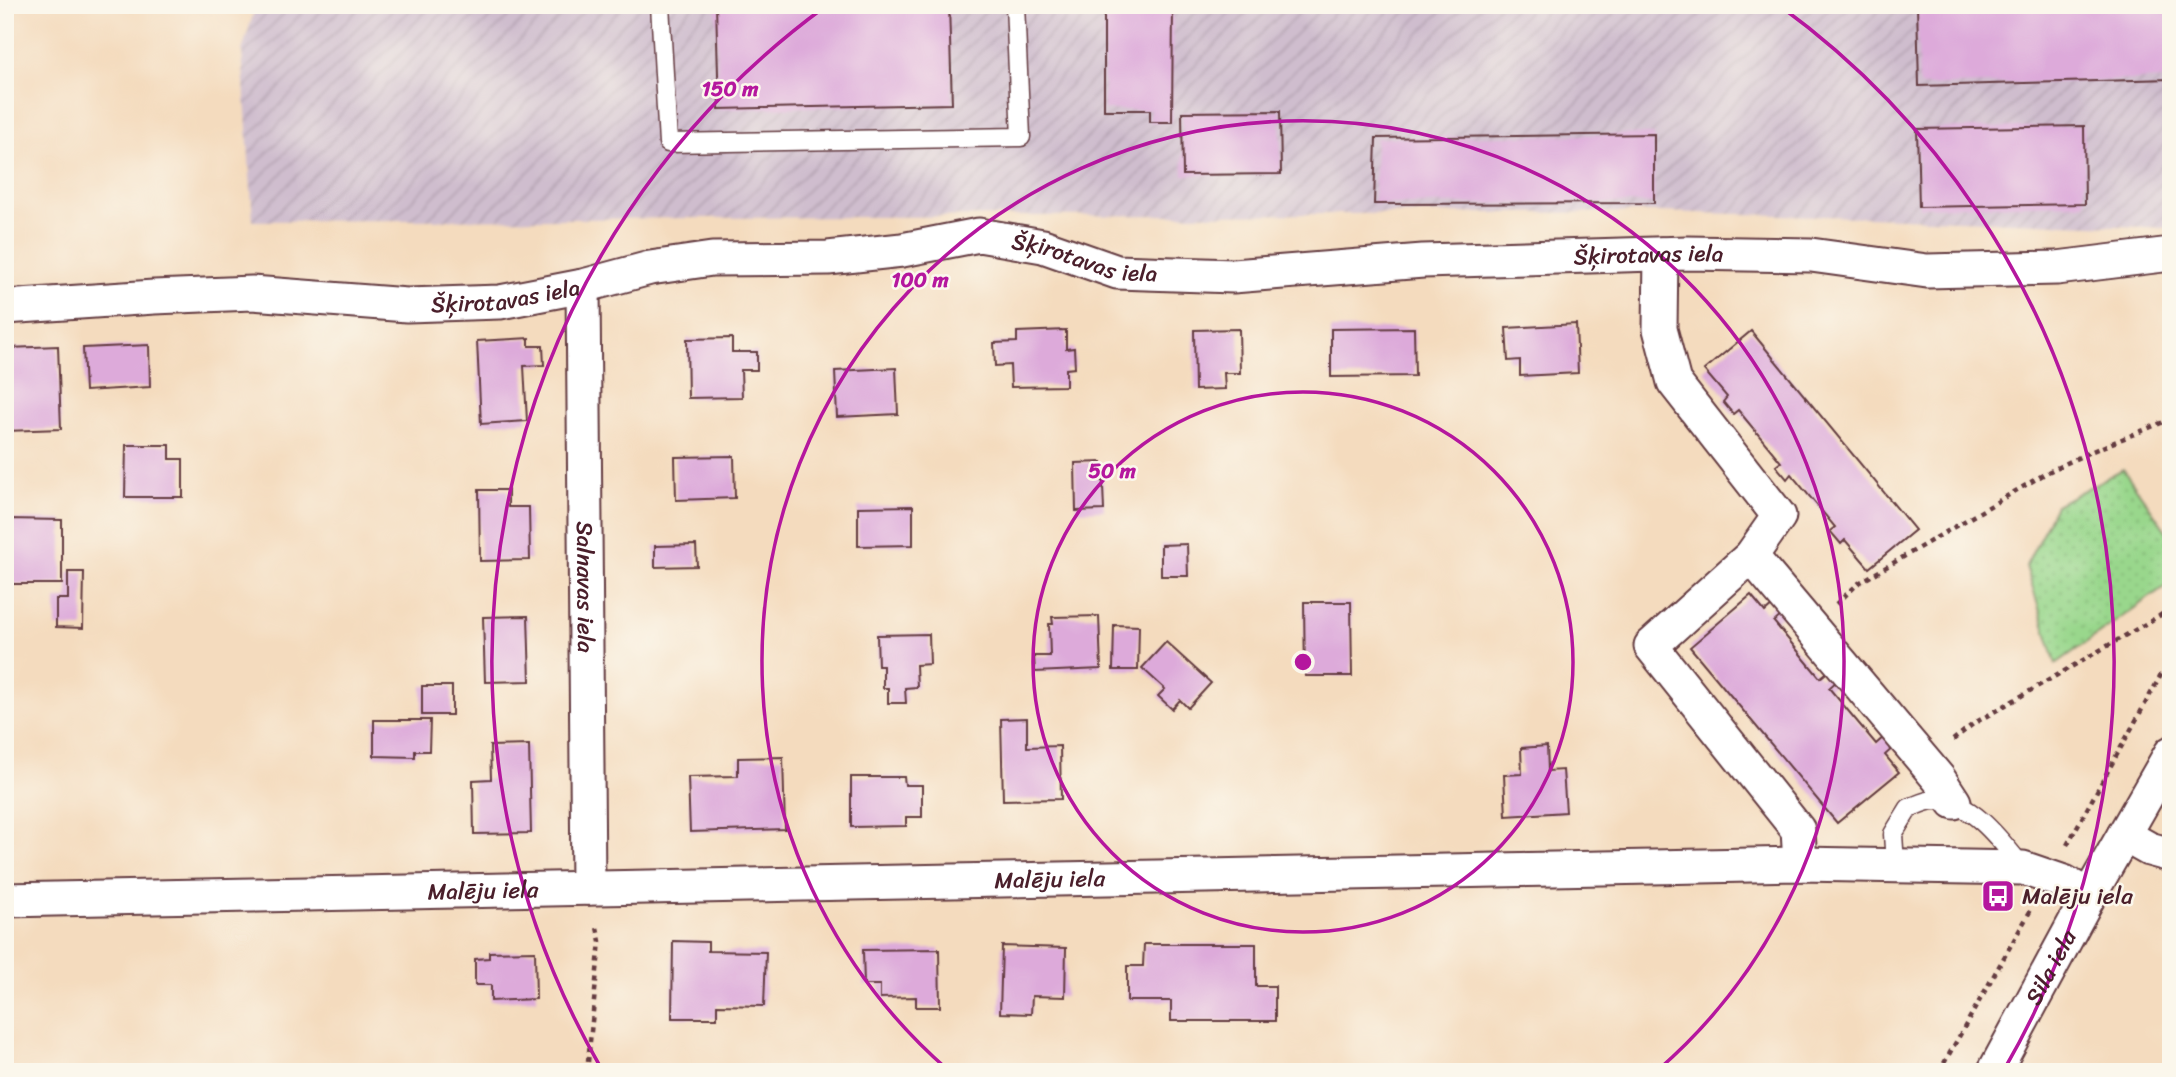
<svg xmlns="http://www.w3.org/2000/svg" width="2176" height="1077" viewBox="0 0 2176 1077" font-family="Sriracha,sans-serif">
	<defs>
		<pattern id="industrial-furrows" width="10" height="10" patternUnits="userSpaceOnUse" patternTransform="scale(1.75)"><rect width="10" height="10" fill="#cfbdce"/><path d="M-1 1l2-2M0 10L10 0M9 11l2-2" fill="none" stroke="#b3a2b1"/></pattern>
		<pattern id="grass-dots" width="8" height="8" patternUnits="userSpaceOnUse" patternTransform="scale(1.75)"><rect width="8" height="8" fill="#99d78c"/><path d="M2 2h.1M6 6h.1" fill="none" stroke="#85b879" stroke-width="1.8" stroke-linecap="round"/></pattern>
	</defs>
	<rect width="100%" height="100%" fill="#fbf7ec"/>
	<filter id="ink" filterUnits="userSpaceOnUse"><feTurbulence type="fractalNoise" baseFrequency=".0143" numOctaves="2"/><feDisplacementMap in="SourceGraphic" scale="14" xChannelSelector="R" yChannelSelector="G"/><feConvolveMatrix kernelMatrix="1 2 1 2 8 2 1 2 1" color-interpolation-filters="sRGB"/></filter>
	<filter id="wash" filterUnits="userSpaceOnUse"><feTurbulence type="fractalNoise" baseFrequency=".00686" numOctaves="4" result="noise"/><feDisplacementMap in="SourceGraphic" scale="28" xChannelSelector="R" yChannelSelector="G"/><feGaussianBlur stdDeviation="1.57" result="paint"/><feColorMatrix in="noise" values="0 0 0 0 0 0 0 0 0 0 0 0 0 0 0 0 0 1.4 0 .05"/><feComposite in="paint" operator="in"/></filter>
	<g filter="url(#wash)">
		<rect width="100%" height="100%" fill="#f4dbbe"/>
		<polygon fill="url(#industrial-furrows)" points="256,5 2171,5 2171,228 1902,218 1657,212 253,221 242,51"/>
		<polygon fill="url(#grass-dots)" stroke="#727b5c" stroke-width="2" points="2123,469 2171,538 2171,582 2056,664 2026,566 2056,505"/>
		<g id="blocks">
			<g fill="#ddaada">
				<polygon points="716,5 949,5 952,104 719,109"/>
				<polygon points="1104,5 1173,5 1172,122 1150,122 1150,110 1104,110"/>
				<polygon points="1917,5 2171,5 2171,79 1919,86"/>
				<polygon points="1280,111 1281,174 1183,175 1182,112"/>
				<polygon points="2084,126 2085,204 1919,207 1917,129"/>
				<polygon points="1654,134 1654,203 1374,204 1376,138"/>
				<polygon points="1576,324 1578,373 1520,376 1520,360 1508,361 1506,328"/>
				<polygon points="1414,328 1415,376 1331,377 1331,329"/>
				<polygon points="1239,329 1240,373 1224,373 1225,389 1195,390 1194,330"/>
				<polygon points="1066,330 1066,349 1074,348 1075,368 1066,369 1066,386 1011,387 1010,365 995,366 994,343 1017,342 1017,332"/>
				<polygon points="1751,331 1915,530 1869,568 1845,540 1841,544 1830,531 1835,527 1791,474 1787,479 1776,466 1781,462 1738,410 1733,414 1723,402 1727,397 1704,370"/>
				<polygon points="529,338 529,346 543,346 544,365 524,366 527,421 481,424 477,341"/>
				<polygon points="732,338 732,352 757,352 757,370 741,370 742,397 688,398 687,339"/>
				<polygon points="149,345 150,387 85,391 83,348"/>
				<polygon points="58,346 61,429 5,431 5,380 10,380 9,348"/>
				<polygon points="896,368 898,414 837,417 835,371"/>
				<polygon points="126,445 170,445 170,459 183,459 183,497 125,497"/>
				<polygon points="734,456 735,498 676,500 675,457"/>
				<polygon points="1102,462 1104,510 1076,511 1075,463"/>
				<polygon points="479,490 508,490 508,507 529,507 530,560 480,561"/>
				<polygon points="913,506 913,545 858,546 858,507"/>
				<polygon points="8,519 62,520 62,584 7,584"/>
				<polygon points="1187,544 1188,576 1161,576 1161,545"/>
				<polygon points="696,545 697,566 655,567 655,546"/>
				<polygon points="68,572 84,572 83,628 56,627 56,599 68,599"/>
				<polygon points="1751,595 1765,612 1774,604 1783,614 1774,622 1820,678 1830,670 1838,680 1829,688 1876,744 1885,736 1894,747 1885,755 1899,772 1837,823 1690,647"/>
				<polygon points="1304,602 1351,602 1352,676 1305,676"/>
				<polygon points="528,616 530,681 485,682 483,617"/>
				<polygon points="1099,616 1101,669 1035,672 1034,656 1050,656 1049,624 1053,624 1052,617"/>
				<polygon points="1114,625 1139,626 1138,670 1113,670"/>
				<polygon points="929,634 930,664 916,665 917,687 905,688 906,703 888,703 888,688 883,688 883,666 878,666 877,635"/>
				<polygon points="1166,642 1211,683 1188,708 1180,700 1172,709 1158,696 1165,689 1142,668"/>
				<rect x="422" y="686" width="30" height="29"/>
				<polygon points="1027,718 1027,747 1060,746 1061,799 1003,800 1001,719"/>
				<polygon points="374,720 430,720 429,751 415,751 415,757 374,756"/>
				<polygon points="529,745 531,833 474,834 473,780 491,779 490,746"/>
				<polygon points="1547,746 1548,771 1563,770 1566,812 1506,816 1504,775 1522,774 1521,748"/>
				<polygon points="783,757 785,829 690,832 688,777 738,776 738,758"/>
				<polygon points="851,777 904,777 905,785 922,785 922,817 906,817 906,826 851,827"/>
				<polygon points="673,941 708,942 708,951 766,952 764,1006 717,1005 717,1018 672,1018"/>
				<polygon points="1144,944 1256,944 1256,986 1275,986 1275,1021 1171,1021 1171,1001 1127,1001 1127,966 1143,966"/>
				<polygon points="1002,946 1066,948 1065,997 1032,996 1031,1014 1000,1013"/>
				<polygon points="939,949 940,1007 916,1007 916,997 880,998 880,985 864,985 863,950"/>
				<polygon points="535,951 536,999 491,1001 491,985 475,985 475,959 489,958 489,952"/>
			</g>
		</g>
	</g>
	<g filter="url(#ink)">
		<use href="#blocks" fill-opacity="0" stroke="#643b41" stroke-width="2"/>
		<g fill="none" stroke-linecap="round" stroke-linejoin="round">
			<defs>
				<g id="lane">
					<polyline points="660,5 668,143 1021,137 1015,5"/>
					<path d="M 1895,864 L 1893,834 L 1909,808 C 1917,805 1926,800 1935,800 C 1971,799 2003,843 2023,868"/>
				</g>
				<g id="street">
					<polyline points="1661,254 1660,329 1674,382 1779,516 1751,556 1651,646 1798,830 1800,864"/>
					<path id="s1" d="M 583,286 L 588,888"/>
					<path id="s2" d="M 5,307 L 154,297 L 252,293 L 407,305 L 500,302 L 583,286 L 650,268 L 712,259 L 828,258 L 902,250 L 979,235 L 1043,246 L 1117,272 L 1233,276 L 1423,261 L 1687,253 L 1811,255 L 1927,271 L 2057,268 L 2171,254"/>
					<polyline points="1751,556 1939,779 1954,802"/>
					<polyline points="2124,835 2149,849 2171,855"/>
					<path id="s3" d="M 5,900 L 1800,864 L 2023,868 L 2064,882 L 2089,896"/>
					<path id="s4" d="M 1994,1072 L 2089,896 L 2171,753"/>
				</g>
			</defs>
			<use href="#lane" stroke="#643b41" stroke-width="21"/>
			<use href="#street" stroke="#643b41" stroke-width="37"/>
			<g stroke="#643b41" stroke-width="4.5" stroke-dasharray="5 5" stroke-linecap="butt">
				<polyline points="1836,604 1859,583 2048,472 2090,452 2171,419"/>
				<polyline points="1953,740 1973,724 2171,609"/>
				<polyline points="2067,845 2171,657"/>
				<polyline points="587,1072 600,941 596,923"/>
				<polyline points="1939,1072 2032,908"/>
			</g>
			<use href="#lane" stroke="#fff" stroke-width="18"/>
			<use href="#street" stroke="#fff" stroke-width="33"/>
		</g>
	</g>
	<g fill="none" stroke="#b5179e" stroke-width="3.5">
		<circle cx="1303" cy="662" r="270"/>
		<path d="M948 1070A541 541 0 1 1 1658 1070"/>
		<path d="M601 1068A811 811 0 0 1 826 6M1780 6A811 811 0 0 1 2005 1068"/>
	</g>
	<defs>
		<symbol id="bus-square" viewBox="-11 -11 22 22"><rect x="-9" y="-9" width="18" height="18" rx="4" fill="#b5179e" stroke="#fbf7ec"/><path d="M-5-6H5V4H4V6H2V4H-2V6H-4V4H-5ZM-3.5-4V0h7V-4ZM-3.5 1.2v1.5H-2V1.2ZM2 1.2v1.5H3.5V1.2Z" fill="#fff"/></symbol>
	</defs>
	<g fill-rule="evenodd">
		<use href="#bus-square" x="1979" y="877" width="38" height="38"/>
	</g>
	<g text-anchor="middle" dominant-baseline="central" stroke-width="5" stroke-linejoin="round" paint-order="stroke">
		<g font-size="23" fill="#4a1f2b" stroke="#fbf7ec">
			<text stroke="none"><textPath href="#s2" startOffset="1657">Šķirotavas iela</textPath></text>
			<text stroke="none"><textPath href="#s2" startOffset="1090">Šķirotavas iela</textPath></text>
			<text stroke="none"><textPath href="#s2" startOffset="502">Šķirotavas iela</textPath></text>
			<text stroke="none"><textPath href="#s1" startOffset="301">Salnavas iela</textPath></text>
			<text stroke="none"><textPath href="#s3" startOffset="1045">Malēju iela</textPath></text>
			<text stroke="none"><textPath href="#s3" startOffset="478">Malēju iela</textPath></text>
			<text stroke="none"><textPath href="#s4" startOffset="119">Sila iela</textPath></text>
		</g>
		<g font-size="23" fill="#4a1f2b" stroke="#fbf7ec" text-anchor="start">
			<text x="2022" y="896">Malēju iela</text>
		</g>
	</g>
	<circle cx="1303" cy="662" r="10" fill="#b5179e" stroke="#fbf7ec" stroke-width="3.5"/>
	<g font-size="21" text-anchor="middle" font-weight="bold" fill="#b5179e" stroke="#fbf7ec" stroke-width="5" stroke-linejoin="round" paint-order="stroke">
		<text x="730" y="96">150 m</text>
		<text x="920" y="287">100 m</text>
		<text x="1112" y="478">50 m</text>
	</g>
	<rect width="2176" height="1077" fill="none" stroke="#fbf7ec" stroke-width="28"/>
</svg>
